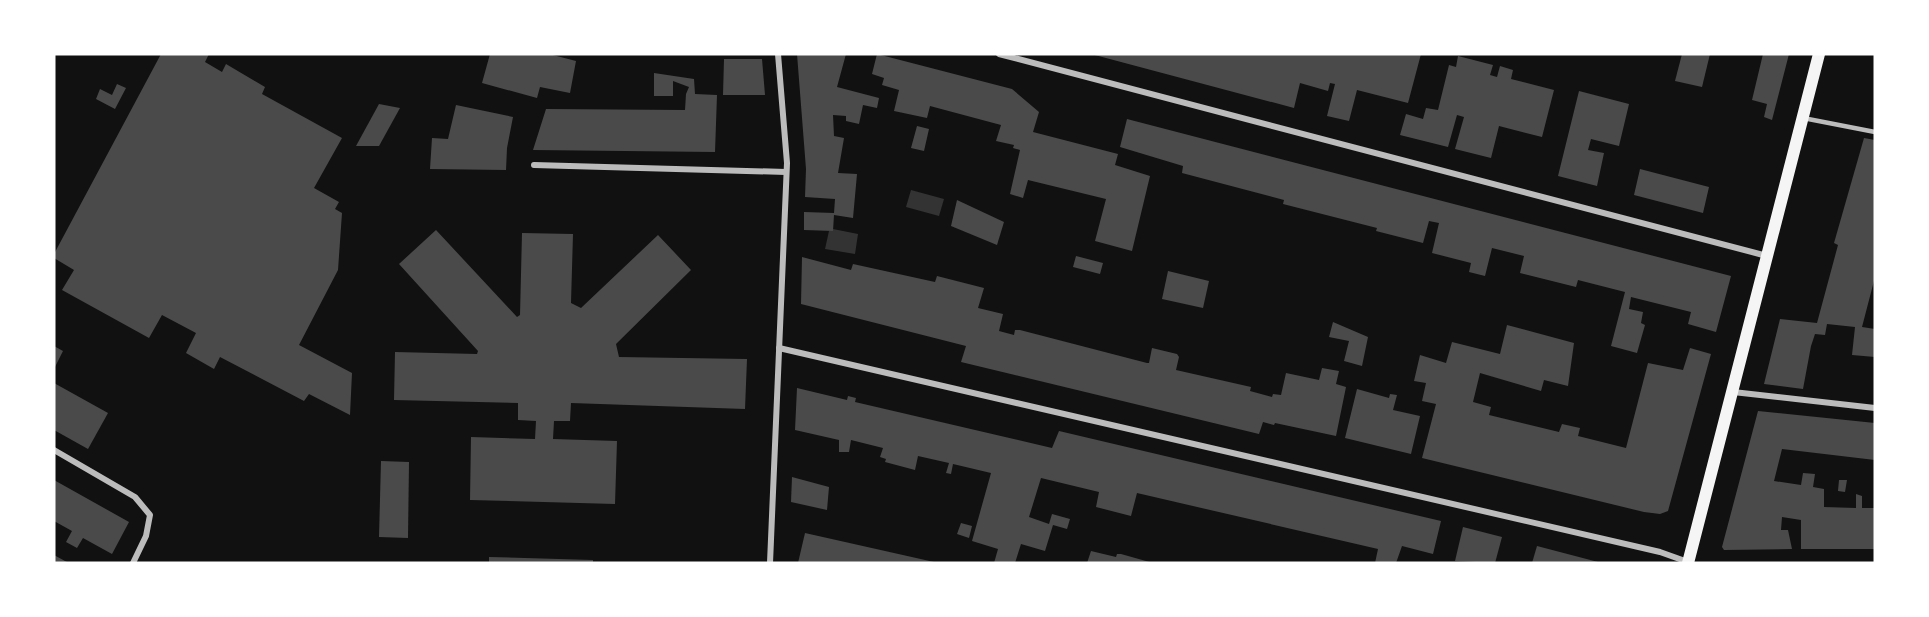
<svg xmlns="http://www.w3.org/2000/svg" width="1929" height="617" viewBox="0 0 1929 617" font-family="'Archivo Narrow',sans-serif">
	<rect width="100%" height="100%" fill="#111"/>
	<g fill="#333">
		<polygon points="911,190 944,199 939,216 906,207"/>
		<polygon points="833,229 858,234 855,254 825,249 829,231"/>
	</g>
	<g fill="#4a4a4a">
		<polygon points="161,54 209,54 205,62 222,72 226,64 265,87 262,94 342,138 314,188 339,202 335,209 342,213 338,270 299,345 352,373 350,415 309,394 304,401 220,357 214,369 186,353 196,333 162,315 149,338 62,290 74,270 54,258 54,254"/>
		<polygon points="490,54 549,54 576,61 570,93 540,87 537,98 482,83"/>
		<polygon points="797,54 846,54 837,87 879,98 877,108 863,105 859,124 846,121 846,116 833,115 834,136 844,138 838,173 857,174 853,218 834,215 833,231 804,230 804,212 834,213 835,199 805,197 806,169"/>
		<polygon points="877,54 1012,89 1039,112 1033,132 1118,154 1115,165 1150,176 1132,251 1095,241 1106,199 1028,180 1023,198 1010,194 1020,150 1013,148 1014,145 996,141 1001,125 930,106 927,118 894,111 899,90 882,85 884,78 872,74"/>
		<polygon points="1091,54 1421,54 1408,103 1357,90 1349,121 1327,116 1335,84 1330,83 1328,91 1300,83 1294,108"/>
		<polygon points="1682,54 1710,54 1702,87 1675,81"/>
		<polygon points="1763,54 1789,54 1772,120 1764,117 1767,104 1752,100"/>
		<polygon points="1458,56 1493,65 1490,75 1497,77 1500,66 1513,70 1511,79 1554,90 1542,137 1499,126 1491,158 1455,149 1464,117 1457,115 1448,147 1400,135 1406,114 1423,119 1426,108 1438,110 1449,65 1456,67"/>
		<polygon points="724,59 762,59 765,95 723,95"/>
		<polygon points="654,73 694,79 695,94 717,95 715,152 533,150 546,109 685,110 686,94 689,87 673,81 673,96 654,96"/>
		<polygon points="117,84 126,88 115,109 96,99 100,89 112,95"/>
		<polygon points="1579,91 1629,104 1619,146 1591,139 1588,150 1604,153 1597,186 1558,176"/>
		<polygon points="379,104 400,108 379,146 356,146"/>
		<polygon points="456,105 513,117 507,148 506,170 430,169 432,138 448,139"/>
		<polygon points="1127,119 1731,276 1716,332 1688,324 1691,312 1631,297 1629,309 1643,312 1641,323 1645,325 1637,353 1611,346 1625,292 1578,280 1576,287 1520,273 1524,256 1492,248 1485,276 1469,272 1471,263 1432,253 1439,223 1429,221 1423,243 1376,231 1377,228 1283,204 1284,200 1182,173 1183,166 1120,147"/>
		<polygon points="917,126 929,129 924,151 911,148"/>
		<polygon points="1864,138 1875,140 1875,277 1862,327 1875,329 1875,357 1852,355 1855,327 1827,324 1825,335 1815,334 1811,346 1803,389 1764,384 1780,319 1817,323 1838,245 1834,243"/>
		<polygon points="1640,169 1709,187 1703,213 1634,195"/>
		<polygon points="957,200 1004,222 997,245 951,226"/>
		<polygon points="436,230 517,317 520,315 522,233 573,234 571,303 581,308 658,235 691,270 616,344 619,357 747,359 745,409 571,403 570,421 554,421 553,439 617,441 615,504 470,500 471,437 535,439 536,421 518,420 518,403 394,400 395,352 477,354 478,351 399,264"/>
		<polygon points="1076,256 1103,263 1100,274 1073,267"/>
		<polygon points="802,257 851,270 853,264 935,282 937,276 984,288 978,308 1003,314 999,331 1014,335 1015,330 1020,330 1147,363 1149,363 1152,348 1177,354 1179,357 1176,370 1251,387 1250,391 1272,397 1273,394 1281,395 1286,373 1319,380 1322,368 1339,371 1336,384 1346,387 1336,436 1275,423 1274,425 1263,422 1259,434 961,362 966,346 801,304"/>
		<polygon points="1168,271 1209,281 1203,308 1162,299"/>
		<polygon points="1333,322 1368,337 1362,366 1344,361 1349,341 1329,337"/>
		<polygon points="1507,325 1574,343 1568,386 1544,380 1541,391 1480,373 1473,402 1491,407 1489,415 1559,432 1562,424 1580,428 1578,436 1626,448 1648,363 1683,370 1690,348 1711,354 1668,511 1660,514 1644,512 1422,458 1436,404 1422,401 1426,383 1414,381 1420,355 1446,363 1452,342 1500,354"/>
		<polygon points="54,346 63,351 54,369"/>
		<polygon points="54,383 108,413 88,449 54,430"/>
		<polygon points="797,388 847,400 848,396 856,398 855,402 1052,448 1059,431 1441,521 1433,554 1402,546 1396,563 1375,563 1378,549 1137,493 1131,516 1096,507 1099,492 1041,478 1029,517 1049,524 1052,514 1070,519 1067,529 1053,525 1045,551 1021,544 1015,563 994,563 998,549 972,541 991,473 953,464 951,474 946,473 949,463 918,456 915,470 885,462 886,459 880,457 883,448 851,440 849,452 839,452 839,440 795,430"/>
		<polygon points="1357,389 1389,398 1390,394 1397,395 1393,410 1420,416 1411,454 1345,438"/>
		<polygon points="1758,411 1875,423 1875,460 1782,449 1774,481 1801,485 1803,473 1815,474 1813,487 1824,489 1824,507 1856,508 1856,494 1862,496 1862,508 1875,508 1875,549 1801,549 1801,520 1782,517 1781,530 1788,530 1792,549 1724,550 1722,547"/>
		<polygon points="381,461 409,462 408,538 379,537"/>
		<polygon points="792,477 829,487 827,510 791,502"/>
		<polygon points="54,480 129,522 112,554 83,538 77,548 66,542 72,531 54,521"/>
		<polygon points="1839,480 1847,480 1845,492 1838,491"/>
		<polygon points="961,523 972,526 969,538 957,534"/>
		<polygon points="1463,527 1502,537 1495,563 1455,561"/>
		<polygon points="805,533 934,562 934,563 798,563"/>
		<polygon points="1537,546 1598,562 1598,563 1532,563"/>
		<polygon points="1091,551 1116,557 1117,554 1121,554 1153,563 1087,563"/>
		<polygon points="54,555 65,561 69,563 54,563"/>
		<polygon points="489,557 593,560 593,563 489,563"/>
	</g>
	<g fill="none" stroke-linecap="round" stroke-linejoin="round">
		<polyline stroke="#bcbcbc" stroke-width="4.5" points="1803,118 1875,132"/>
		<g stroke="#bcbcbc" stroke-width="6">
			<polyline points="999,54 1767,256"/>
			<polyline points="534,165 786,172"/>
			<polyline points="779,348 1660,552 1688,562"/>
			<polyline points="1733,392 1875,408"/>
			<polyline points="54,450 135,497 150,515 146,536 133,563"/>
			<polyline points="770,563 787,163 778,54"/>
		</g>
		<polyline stroke="#f5f5f5" stroke-width="12" points="1688,563 1819,54"/>
	</g>
	<rect width="1929" height="617" fill="none" stroke="#ffffff" stroke-width="111"/>
</svg>
